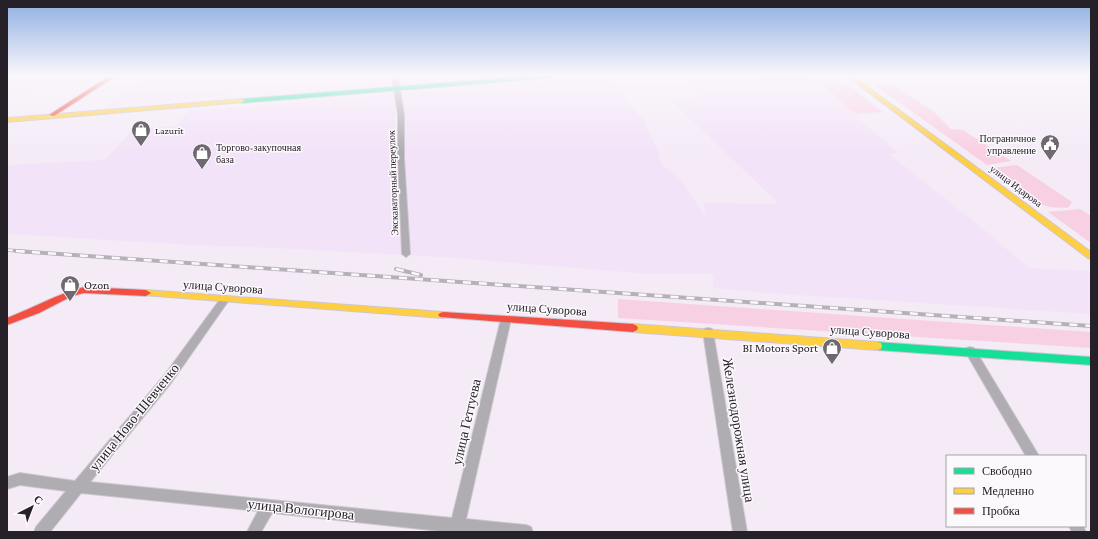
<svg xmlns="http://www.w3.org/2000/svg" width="1098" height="539" viewBox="0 0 1098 539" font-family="'Crimson Pro',serif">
	<rect width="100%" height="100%" fill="#f4ebf7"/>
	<g fill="#f3e3f8">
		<polygon points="7,76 106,76 94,83 44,85 30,93 7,95"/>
		<polygon points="149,76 240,76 231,95 108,106 126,88 137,87"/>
		<polygon points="604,76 618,89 644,121 658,151 661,164 680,179 705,216 706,215 704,203 773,204 777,202 672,101 705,95 686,77 835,76 842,81 845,82 886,113 855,115 898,153 889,154 977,224 1029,268 1091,271 1091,314 766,293 713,288 713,276 711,274 652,274 441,257 276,248 294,186 276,248 193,245 7,234 7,165 105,160 134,128 177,126 188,111 395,94 396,175 405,174 401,93"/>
	</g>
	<g fill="#f8d0e3">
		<polygon points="756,76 807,76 811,80 763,82"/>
		<polygon points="872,83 892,85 902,91 934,112 951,129 963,130 1011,161 987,165"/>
		<polygon points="823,85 848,85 882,112 855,113"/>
		<path d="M 1017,165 L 1072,202 L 1068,208 C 1062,207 1055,208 1050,207 C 1028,202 1008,182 992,168 Z"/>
		<polygon points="1080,209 1091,216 1091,243 1048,212"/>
		<polygon points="618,299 1091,332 1091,348 618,318"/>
	</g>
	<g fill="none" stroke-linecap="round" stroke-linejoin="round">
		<defs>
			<g id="street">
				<polygon points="392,76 398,76 404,115 404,158 410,254 406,257 402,254 398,158 398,115"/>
				<polygon points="224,297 229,300 171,383 90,482 452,518 501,319 502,317 510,317 511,319 466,519 526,525 531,527 533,532 449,532 272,513 261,532 247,532 258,511 81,493 50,532 34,532 36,527 66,491 20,485 7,489 7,477 20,473 75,481 163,377 221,298"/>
				<polygon points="708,328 712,329 713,332 747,532 733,532 703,332 704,329"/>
				<polygon points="970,347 974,348 1039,456 1026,456 965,351 966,348"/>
				<polygon points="1069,526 1083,526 1086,532 1072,532"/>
			</g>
			<g id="fast">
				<polygon points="530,76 552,76 549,78 242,103 239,101 242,99"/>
				<polygon points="877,342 1091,357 1091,365 877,350 873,349 872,346 873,343"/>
			</g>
			<g id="slow">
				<polygon points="847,76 853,76 1091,252 1091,259 1088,258"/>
				<polygon points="242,99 245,101 244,102 7,122 7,118"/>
				<polygon points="146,290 443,312 446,313 448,315 446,317 443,318 143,295 141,293 143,291"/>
				<polygon points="633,324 877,342 881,343 882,346 881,349 877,350 633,332 629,330 628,328 629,326"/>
			</g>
			<g id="jam">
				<polygon points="109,76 116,76 54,116 49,115"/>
				<path d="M 84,287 L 146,290 L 151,293 L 146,296 L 84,293 L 72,296 L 39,313 L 7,325 L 7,318 C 33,308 57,294 84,287 Z"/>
				<polygon points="443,312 633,324 637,326 638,328 637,330 633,332 440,317 438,315 440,313"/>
			</g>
		</defs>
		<use href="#street" stroke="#cec7d1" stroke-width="2"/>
		<use href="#fast" stroke="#cec7d1" stroke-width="2"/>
		<use href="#slow" stroke="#cec7d1" stroke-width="2"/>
		<use href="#jam" stroke="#cec7d1" stroke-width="2"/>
		<use href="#street" fill="#afacb2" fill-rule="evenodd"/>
		<use href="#fast" fill="#16e098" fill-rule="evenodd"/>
		<use href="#slow" fill="#ffcf43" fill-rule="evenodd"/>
		<use href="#jam" fill="#f24e42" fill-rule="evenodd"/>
		<defs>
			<polyline id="rail-far1" points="7,250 31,252"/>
			<g id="rail">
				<polyline points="16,251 1091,326"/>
				<polyline points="396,269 421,275"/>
			</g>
		</defs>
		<use href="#rail-far1" stroke="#b6b0b8" stroke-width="3.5"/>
		<use href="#rail" stroke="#b6b0b8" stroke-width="4"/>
		<use href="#rail-far1" stroke="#fcf9fd" stroke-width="2" stroke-dasharray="6" stroke-linecap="butt"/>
		<use href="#rail" stroke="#fcf9fd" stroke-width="2.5" stroke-dasharray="8" stroke-linecap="butt"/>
	</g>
	<linearGradient id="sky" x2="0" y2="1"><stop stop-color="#8eafe2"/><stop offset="0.5" stop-color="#faf6fb"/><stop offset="1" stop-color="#faf6fb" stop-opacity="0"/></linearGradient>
	<rect width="1098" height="151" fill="url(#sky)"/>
	<defs>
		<symbol id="shop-pin" viewBox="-11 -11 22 30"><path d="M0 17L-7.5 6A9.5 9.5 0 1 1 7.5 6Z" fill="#6e6870" stroke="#fcf9fd"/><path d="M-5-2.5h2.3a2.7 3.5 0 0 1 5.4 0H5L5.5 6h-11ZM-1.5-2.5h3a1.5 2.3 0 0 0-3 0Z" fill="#fff"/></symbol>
		<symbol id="civic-pin" viewBox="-11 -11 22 30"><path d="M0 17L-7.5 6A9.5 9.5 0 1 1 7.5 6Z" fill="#6e6870" stroke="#fcf9fd"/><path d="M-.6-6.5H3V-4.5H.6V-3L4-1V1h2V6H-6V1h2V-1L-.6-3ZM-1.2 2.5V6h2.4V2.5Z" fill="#fff"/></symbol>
	</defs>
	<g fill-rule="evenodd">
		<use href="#shop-pin" x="130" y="119" width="22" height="30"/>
		<use href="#civic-pin" x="1039" y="133" width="22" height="30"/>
		<use href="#shop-pin" x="191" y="142" width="22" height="30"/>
		<use href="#shop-pin" x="59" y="274" width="22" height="30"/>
		<use href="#shop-pin" x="821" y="337" width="22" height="30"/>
	</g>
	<g text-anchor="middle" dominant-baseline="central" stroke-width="3" stroke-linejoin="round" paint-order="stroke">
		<g font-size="10" fill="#262128" stroke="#fcf9fd" text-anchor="start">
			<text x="155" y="130">Lazurit</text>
			<text x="1036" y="138" text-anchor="end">Пограничное<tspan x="1036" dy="12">управление</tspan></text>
			<text x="216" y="147">Торгово-закупочная<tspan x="216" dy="12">база</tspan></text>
		</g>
		<g font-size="10" fill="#262128" stroke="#fcf9fd">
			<text transform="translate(393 183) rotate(-92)">Экскаваторный переулок</text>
			<text transform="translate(1016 186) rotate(37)">улица Идарова</text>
		</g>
		<g font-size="12" fill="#262128" stroke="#fcf9fd" text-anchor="start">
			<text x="84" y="285">Ozon</text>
			<text x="818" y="348" text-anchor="end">BI Motors Sport</text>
		</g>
		<g font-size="12" fill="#262128" stroke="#fcf9fd">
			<text transform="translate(223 287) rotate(4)">улица Суворова</text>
			<text transform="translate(547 309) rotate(4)">улица Суворова</text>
			<text transform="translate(870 332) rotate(4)">улица Суворова</text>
		</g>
		<g font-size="14" fill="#262128" stroke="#fcf9fd">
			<text transform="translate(134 417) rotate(-51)">улица Ново-Шевченко</text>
			<text transform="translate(466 422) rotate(-77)">улица Геттуева</text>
			<text transform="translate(739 430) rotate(81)">Железнодорожная улица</text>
			<text transform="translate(301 509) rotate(6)">улица Вологирова</text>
		</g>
	</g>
	<rect width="1098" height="539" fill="none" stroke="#262128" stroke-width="16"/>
	<rect x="946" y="455" width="140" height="72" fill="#fcf9fd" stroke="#a6a3a8"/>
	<rect x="954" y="468" width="20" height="6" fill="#16e098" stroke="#a6a3a8"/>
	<text x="982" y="475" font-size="12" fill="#262128">Свободно</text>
	<rect x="954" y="488" width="20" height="6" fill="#ffcf43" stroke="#a6a3a8"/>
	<text x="982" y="495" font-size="12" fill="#262128">Медленно</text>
	<rect x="954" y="508" width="20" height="6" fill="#f24e42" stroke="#a6a3a8"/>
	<text x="982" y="515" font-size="12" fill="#262128">Пробка</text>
	<g transform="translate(32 507) rotate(42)" stroke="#fcf9fd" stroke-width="3" paint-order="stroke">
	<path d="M0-3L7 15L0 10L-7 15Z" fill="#262128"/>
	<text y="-6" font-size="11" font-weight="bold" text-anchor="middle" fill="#262128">С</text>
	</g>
</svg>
